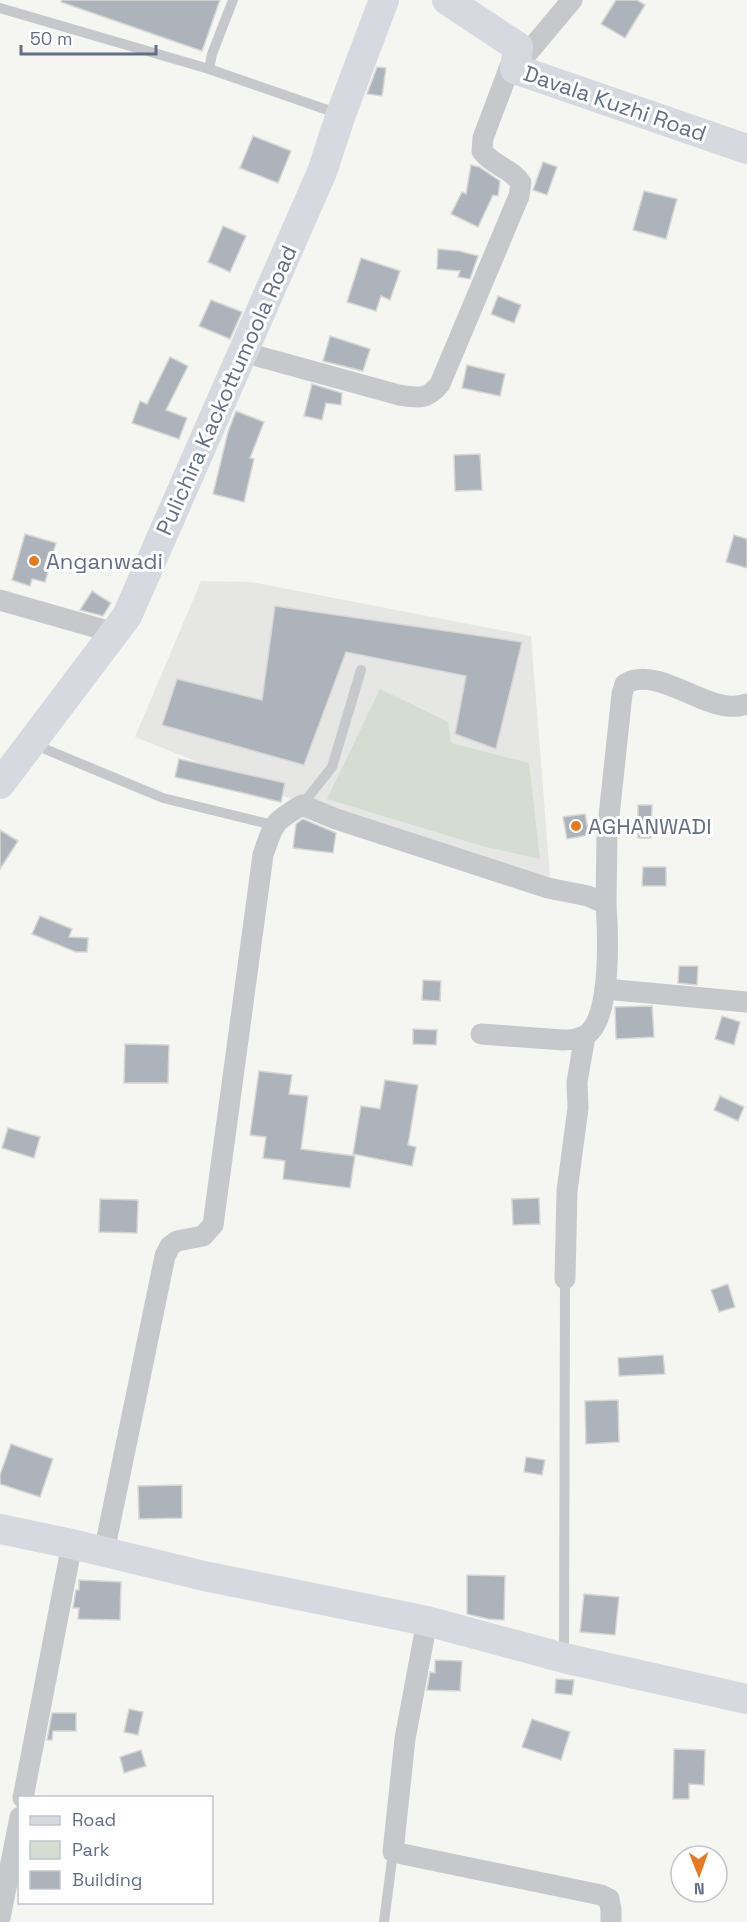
<svg xmlns="http://www.w3.org/2000/svg" width="747" height="1922" viewBox="0 0 747 1922" font-family="'Space Grotesk',sans-serif">
	<rect width="100%" height="100%" fill="#f5f6f2"/>
	<polygon fill="#e6e6e5" points="201,581 251,582 531,636 550,877 507,867 286,797 135,737"/>
	<polygon fill="#d5ddd3" points="380,689 448,722 451,743 529,763 540,859 482,846 327,799"/>
	<g fill="#adb3ba" stroke="#d6d7d5" stroke-width="1.5">
		<polygon points="62,0 220,0 202,51 61,2"/>
		<polygon points="616,0 637,0 645,5 625,38 601,24"/>
		<polygon points="377,67 386,68 382,96 367,94"/>
		<polygon points="253,136 291,151 278,183 240,168"/>
		<polygon points="543,162 557,167 547,195 533,190"/>
		<polygon points="471,165 479,167 500,181 498,196 493,195 478,227 451,214 462,192 466,194"/>
		<polygon points="644,191 677,199 666,239 633,230"/>
		<polygon points="223,226 246,236 230,272 208,262"/>
		<polygon points="438,249 459,251 478,256 470,279 458,277 460,271 437,269"/>
		<polygon points="361,258 400,271 390,300 381,296 376,311 347,302"/>
		<polygon points="498,296 521,305 514,323 491,314"/>
		<polygon points="211,300 242,312 230,339 199,326"/>
		<polygon points="330,336 370,349 363,371 323,361"/>
		<polygon points="170,357 188,366 166,410 187,418 179,439 132,423 140,401 147,404"/>
		<polygon points="467,365 505,374 500,396 462,388"/>
		<polygon points="312,384 342,393 341,405 326,403 322,420 304,416"/>
		<polygon points="236,411 264,422 250,458 254,459 244,502 213,494 228,432"/>
		<polygon points="480,454 482,490 455,491 454,455"/>
		<polygon points="25,534 56,543 45,582 32,579 30,586 12,580"/>
		<polygon points="734,535 747,539 747,568 726,562"/>
		<polygon points="92,591 111,603 103,616 80,610"/>
		<polygon points="275,606 522,642 496,749 455,734 466,676 346,652 304,765 162,725 177,679 262,700"/>
		<polygon points="179,759 285,783 281,802 175,777"/>
		<polygon points="638,805 652,805 651,838 638,838"/>
		<polygon points="585,814 589,835 567,839 563,817"/>
		<polygon points="303,819 336,833 333,853 293,848 296,824"/>
		<polygon points="0,830 18,841 0,869"/>
		<polygon points="643,867 666,867 666,886 642,886"/>
		<polygon points="40,916 72,929 69,937 88,938 87,952 76,952 32,934"/>
		<polygon points="679,966 698,966 697,985 678,983"/>
		<polygon points="423,980 441,981 440,1001 422,1000"/>
		<polygon points="652,1006 654,1037 616,1039 615,1007"/>
		<polygon points="722,1016 740,1022 734,1045 715,1039"/>
		<polygon points="413,1029 437,1030 436,1045 413,1044"/>
		<polygon points="125,1044 169,1045 168,1083 124,1083"/>
		<polygon points="259,1071 292,1075 289,1094 308,1096 301,1149 355,1156 350,1188 283,1179 285,1161 263,1158 266,1137 250,1135"/>
		<polygon points="385,1080 418,1085 408,1145 416,1147 412,1166 353,1154 361,1106 380,1109"/>
		<polygon points="720,1096 744,1107 738,1121 714,1110"/>
		<polygon points="8,1128 40,1137 34,1158 2,1148"/>
		<polygon points="539,1198 540,1224 513,1225 512,1199"/>
		<polygon points="100,1199 138,1200 137,1233 99,1232"/>
		<polygon points="728,1284 735,1307 719,1312 711,1290"/>
		<polygon points="663,1355 665,1374 619,1376 618,1358"/>
		<polygon points="618,1400 619,1442 586,1444 585,1401"/>
		<polygon points="11,1444 53,1459 40,1497 0,1484 0,1475"/>
		<polygon points="526,1457 545,1460 542,1475 524,1472"/>
		<polygon points="182,1485 182,1518 139,1519 138,1486"/>
		<polygon points="467,1575 505,1576 504,1620 488,1619 467,1614"/>
		<polygon points="79,1580 121,1582 120,1620 78,1619 79,1608 73,1608 76,1590 79,1590"/>
		<polygon points="584,1594 619,1597 615,1635 580,1632"/>
		<polygon points="435,1660 462,1661 460,1691 427,1690 430,1672 435,1673"/>
		<polygon points="556,1679 574,1680 572,1695 555,1693"/>
		<polygon points="129,1709 143,1712 138,1735 124,1732"/>
		<polygon points="52,1713 76,1713 76,1731 53,1731 52,1740 47,1740"/>
		<polygon points="532,1719 570,1732 561,1760 522,1747"/>
		<polygon points="674,1749 705,1750 704,1785 689,1784 689,1799 673,1799"/>
		<polygon points="141,1750 146,1766 124,1773 120,1757"/>
	</g>
	<g fill="none" stroke-linecap="round" stroke-linejoin="round">
		<g stroke="#c6c8cc" stroke-width="10">
			<polyline points="0,8 209,69 212,54 233,0"/>
			<polyline points="209,69 339,114"/>
			<polyline points="33,744 163,798 273,825"/>
			<polyline points="302,805 332,767 361,670"/>
			<polyline points="564,1655 565,1279"/>
			<polyline points="384,1922 393,1852"/>
		</g>
		<g stroke="#c6c8cc" stroke-width="21">
			<polyline points="515,68 572,0"/>
			<path d="M 243,352 L 399,395 C 419,398 427,400 440,384 L 519,196 L 521,183 C 511,168 493,166 482,151 L 483,138 L 515,53"/>
			<polyline points="0,600 115,633"/>
			<polyline points="605,989 747,1002"/>
			<path d="M 481,1034 L 563,1040 C 571,1040 579,1039 586,1035 C 612,1019 608,932 606,904"/>
			<polyline points="565,1279 567,1191 578,1108 577,1082 585,1036"/>
			<path d="M 104,1552 L 165,1256 L 170,1246 L 177,1241 L 203,1236 L 213,1225 L 263,855 C 274,823 272,823 302,805 L 336,819 L 548,888 L 588,896 L 606,904 L 607,835 L 622,694 L 625,684 C 653,666 698,704 728,706 C 735,707 741,706 747,704"/>
			<polyline points="427,1621 405,1739 393,1852 601,1895 609,1899 611,1910 611,1922"/>
			<polyline points="23,1798 72,1544"/>
			<polyline points="0,1918 20,1817"/>
		</g>
		<g stroke="#d6d9df" stroke-width="30">
			<polyline points="447,0 518,47 515,69 747,149"/>
			<polyline points="0,784 127,616 322,172 341,114 384,0"/>
			<polyline points="0,1529 72,1544 204,1576 427,1621 564,1658 747,1699"/>
		</g>
	</g>
	<g fill="#e47a24" stroke="#fff" stroke-width="2">
		<circle cx="34" cy="561" r="6"/>
		<circle cx="576" cy="826" r="6"/>
	</g>
	<g text-anchor="middle" dominant-baseline="central" stroke-width="6" stroke-linejoin="round" paint-order="stroke">
		<g font-size="22" fill="#646f83" stroke="#fff">
			<text transform="translate(615 103) rotate(19)">Davala Kuzhi Road</text>
			<text transform="translate(226 390) rotate(-66)">Pulichira Kackottumoola Road</text>
		</g>
		<g font-size="22" fill="#646f83" stroke="#fff" text-anchor="start">
			<text x="46" y="561">Anganwadi</text>
			<text x="588" y="826">AGHANWADI</text>
		</g>
	</g>
	<rect x="18" y="1796" width="195" height="108" fill="#ffffff" stroke="#c1c5cd" stroke-width="1.5"/>
	<rect x="30" y="1816" width="30" height="9" fill="#d6d9df" stroke="#c1c5cd" stroke-width="1.5"/>
	<text x="72" y="1826" font-size="18" fill="#646f83">Road</text>
	<rect x="30" y="1841" width="30" height="18" fill="#d5ddd3" stroke="#c1c5cd" stroke-width="1.5"/>
	<text x="72" y="1856" font-size="18" fill="#646f83">Park</text>
	<rect x="30" y="1871" width="30" height="18" fill="#adb3ba" stroke="#c1c5cd" stroke-width="1.5"/>
	<text x="72" y="1886" font-size="18" fill="#646f83">Building</text>
	<g transform="translate(699 1874) rotate(179)"><circle r="28" fill="#ffffff" stroke="#c1c5cd" stroke-width="1.5"/>
	<path d="M0-4.5L10 22L0 15L-10 22Z" fill="#e47a24"/>
	<text y="-9" font-size="16" font-weight="bold" text-anchor="middle" fill="#646f83">N</text>
	</g>
	<path d="M21 45v9h135v-9" fill="none" stroke="#646f83" stroke-width="3"/>
	<text x="30" y="45" font-size="18" fill="#646f83" stroke="#ffffff" stroke-width="4.5" paint-order="stroke">50 m</text>
</svg>
